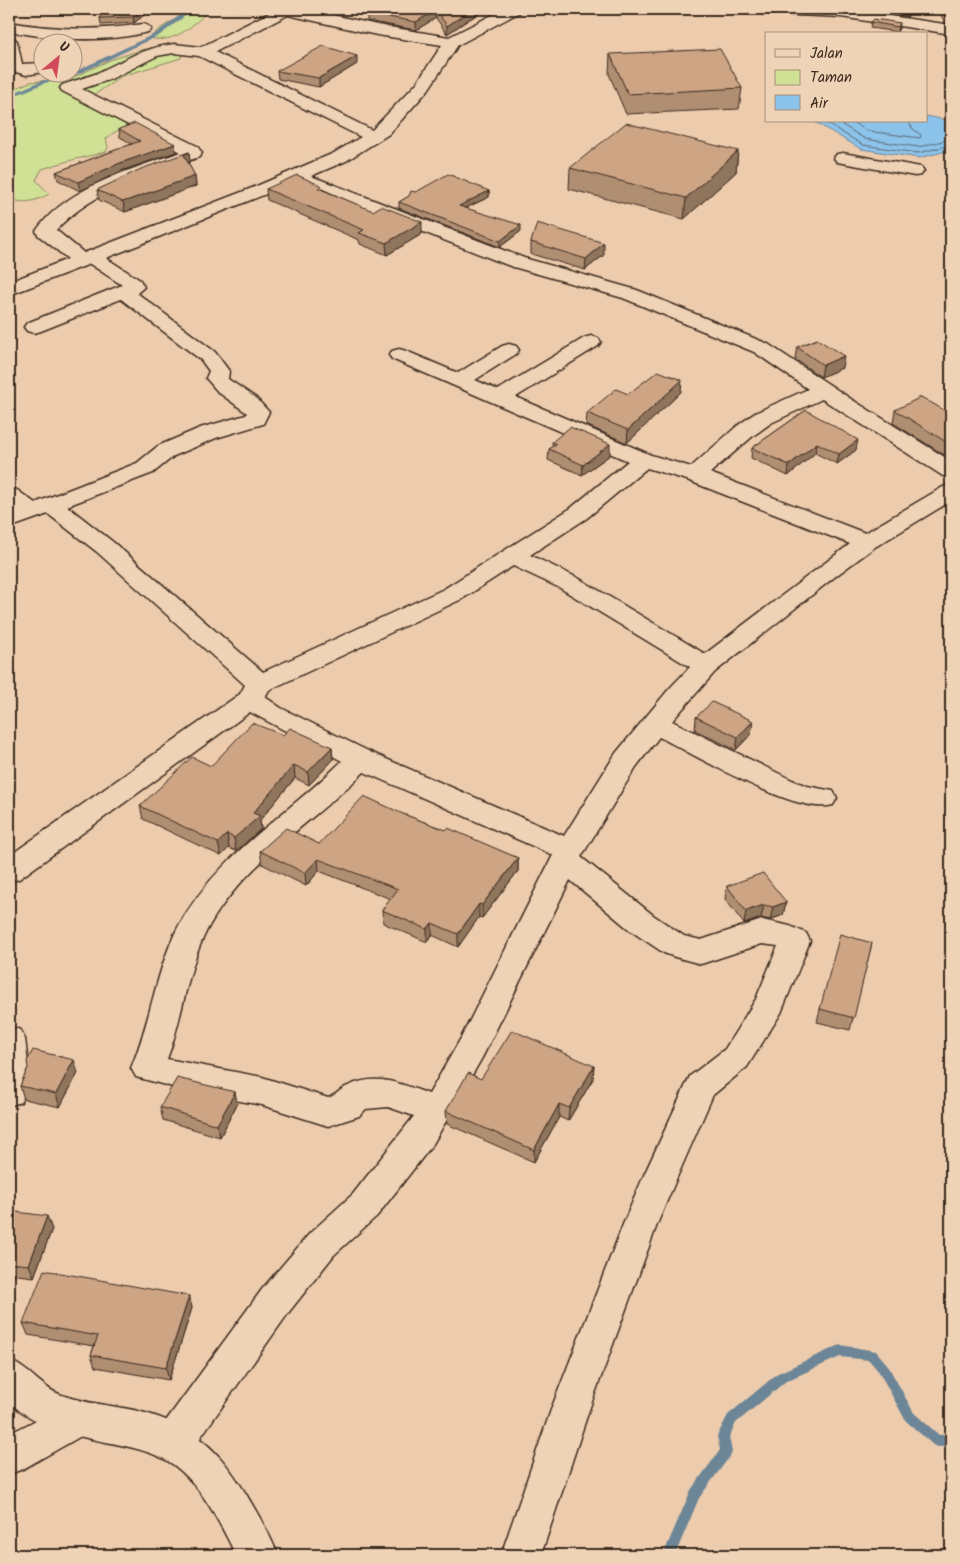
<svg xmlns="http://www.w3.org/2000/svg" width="960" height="1564" viewBox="0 0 960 1564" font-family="Kalam,sans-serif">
	<rect width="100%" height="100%" fill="#edccad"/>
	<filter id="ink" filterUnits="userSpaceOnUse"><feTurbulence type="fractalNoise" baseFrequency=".02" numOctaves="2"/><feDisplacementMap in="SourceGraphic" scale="10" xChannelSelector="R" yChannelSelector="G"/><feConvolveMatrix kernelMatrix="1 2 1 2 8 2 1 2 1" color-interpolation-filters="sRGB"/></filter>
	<g filter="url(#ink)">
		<g fill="#d0e195" stroke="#86865a">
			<path d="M 175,9 L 275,9 L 262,12 L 210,9 C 195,24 174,45 151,38 C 155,30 172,22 181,15 L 173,11 Z"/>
			<path d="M 144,49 L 182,55 L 181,58 L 122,76 L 88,99 L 127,126 L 113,133 L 106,139 L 108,147 L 106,152 L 68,161 L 42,169 L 36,180 L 49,194 C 34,202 25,204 9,199 L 9,91 L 30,82 L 72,78 L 110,60 Z"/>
		</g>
		<polygon fill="#8cc3ea" stroke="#6c8698" points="926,116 951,121 951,150 919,158 861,149 813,121 926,121"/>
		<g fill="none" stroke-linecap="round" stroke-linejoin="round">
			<g stroke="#5b6770" stroke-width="1">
				<polyline points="823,121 863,145 918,153 951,145"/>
				<polyline points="836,121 865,139 918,147 951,139"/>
				<polyline points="851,121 867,131 920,138 921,135 913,129 908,121"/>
			</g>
			<g fill="#6c8698" fill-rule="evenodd">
				<polygon points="189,9 194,9 160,35 76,75 45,83 9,98 9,95 41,81 72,73 156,33"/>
				<polygon points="840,1345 876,1351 887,1364 914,1413 939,1435 951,1434 951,1446 937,1447 933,1445 906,1421 879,1372 869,1360 840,1357 786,1381 736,1423 729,1437 732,1452 730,1456 699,1498 675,1555 663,1555 691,1490 720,1450 717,1436 728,1415 778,1373"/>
			</g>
			<defs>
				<g id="minor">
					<path d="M 277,9 L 307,9 L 377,25 L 449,37 L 504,9 L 522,9 L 520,12 L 458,45 L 428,90 L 389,134 L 346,161 L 311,176 L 524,258 L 637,290 L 768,344 L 851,399 L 951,461 L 951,478 L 943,476 L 822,399 L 771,423 L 753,436 L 710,473 L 865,533 L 943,487 L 951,485 L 951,501 L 875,547 L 837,575 L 715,672 L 672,721 L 792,780 L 807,786 L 833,791 L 837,798 L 833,805 C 796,816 696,755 659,737 L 636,767 L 581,857 L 653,915 L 684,936 L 701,940 L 762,920 L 790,926 L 806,933 L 810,941 L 781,1013 L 747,1067 L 713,1095 L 678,1175 L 658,1222 L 590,1407 L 541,1555 L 501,1555 L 552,1407 L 624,1222 L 644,1175 L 690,1076 L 725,1049 L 756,999 L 778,946 L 762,944 L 701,964 L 675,957 L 664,953 L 631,931 L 570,880 L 483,1056 L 433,1144 L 377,1216 L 334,1255 L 289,1312 L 188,1455 L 174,1461 L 160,1455 L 155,1442 L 160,1429 L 263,1288 L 310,1233 L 353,1194 L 414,1116 L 388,1107 L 366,1109 L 359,1116 L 328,1126 L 262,1105 L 191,1092 L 136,1077 L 131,1068 C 150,1023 155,975 176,931 C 213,858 285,817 342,761 L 250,712 L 19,879 L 9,882 L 9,856 L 240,694 L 245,685 L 97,552 L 48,514 L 9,528 L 9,513 L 15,510 L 9,506 L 9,488 L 17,490 L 35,503 L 137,463 L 158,446 L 200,428 L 246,415 L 247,413 L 218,392 L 206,378 L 209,371 L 201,360 L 121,299 L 41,331 L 34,333 L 27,331 L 24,327 L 27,323 L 122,285 L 90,264 L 9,295 L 9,282 L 68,259 L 38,235 L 36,231 C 66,187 133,169 181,152 L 62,91 L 60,88 L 62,85 L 95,74 L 136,54 L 157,47 L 174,44 L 201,47 ZM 288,15 L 377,35 L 442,45 L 416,84 L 372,130 L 215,52 ZM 174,53 L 199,56 L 361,137 L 334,153 L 252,188 L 84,253 L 56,230 C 93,190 149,175 199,157 L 202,153 L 197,146 L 82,89 L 111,79 L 157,56 ZM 296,182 L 510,266 L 623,298 L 754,352 L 808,389 L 755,413 L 737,426 L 691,467 L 651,455 L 516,397 L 598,346 L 601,342 L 598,338 L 591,336 L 584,338 L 498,390 L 475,380 L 516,354 L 519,350 L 516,346 L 509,344 L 502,346 L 458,373 L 406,351 L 399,349 L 392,351 L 389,355 L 392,359 L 628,461 L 571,508 L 444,589 L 263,672 L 113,542 L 67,506 L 153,473 L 174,456 L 216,438 L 263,424 L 269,412 L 256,398 L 228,379 L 229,371 L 215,352 L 137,293 L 144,287 L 140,280 L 106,258 ZM 647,468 L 687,480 L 850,544 L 705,654 L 578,578 L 530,555 L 587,518 ZM 513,566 L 560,588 L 690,667 L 669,689 L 616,753 L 564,836 L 370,752 L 281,708 L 265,697 L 269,690 L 462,599 ZM 364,772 L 553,855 L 461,1038 L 429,1094 C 402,1084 376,1072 348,1086 C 340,1089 337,1095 328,1098 L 262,1077 L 167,1059 C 183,1018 186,972 206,932 C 239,867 313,822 364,772 Z"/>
					<polygon points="744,9 842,9 951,25 951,34 841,17 751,13 746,12"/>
					<path d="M 9,22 C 54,30 98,31 143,24 L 148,26 L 151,29 L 148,32 C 104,43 54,40 9,31 Z"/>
					<polygon points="9,36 14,38 17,41 22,64 42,63 43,72 26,75 9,70"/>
					<polygon points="843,153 915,166 921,167 924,171 921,175 915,176 837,162 834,158 837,154"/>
					<polygon points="9,1026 20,1030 25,1039 30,1080 21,1102 9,1106"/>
					<polygon points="77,1399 90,1405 96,1418 90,1431 23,1469 9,1474 9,1434"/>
				</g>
				<path id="tertiary" d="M 9,1360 C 30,1369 41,1387 59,1394 C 84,1404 112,1405 138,1411 C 201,1427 225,1456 256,1511 C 264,1525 272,1540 278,1555 L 236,1555 C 220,1524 203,1487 174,1465 C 154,1451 130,1447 106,1442 C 70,1435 37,1427 9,1402 Z"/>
			</defs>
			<use href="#minor" stroke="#3b2a1e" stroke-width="3"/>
			<use href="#tertiary" stroke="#3b2a1e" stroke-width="3"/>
			<use href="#minor" fill="#efd3b6" fill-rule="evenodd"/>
			<use href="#tertiary" fill="#efd3b6" fill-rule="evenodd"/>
		</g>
		<g fill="#b08e72" stroke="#3b2a1e">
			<polygon points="152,9 134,23 101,25 100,18"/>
			<polygon points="487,9 468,20 447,34 436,18 416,30 367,21 367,13"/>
			<polygon points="884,9 912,9 907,17 883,13"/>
			<polygon points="937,9 951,9 951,24 945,22"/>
			<polygon points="871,22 900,23 899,28 897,32 870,28"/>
			<polygon points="610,54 742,88 739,109 626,114 609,74"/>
			<polygon points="357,64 319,87 278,79 277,71"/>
			<polygon points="119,129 175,144 176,152 121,171 80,191 58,180 56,172 132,144 120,137"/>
			<polygon points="738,151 736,172 684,219 569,189 570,168"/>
			<polygon points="189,152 190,162 188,163 195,176 196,186 125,212 99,200 97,190"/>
			<polygon points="266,189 322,189 422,234 387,255 360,244 359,240 267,200"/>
			<polygon points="489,191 489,197 466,208 521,231 500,247 399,208 399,202 416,192"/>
			<polygon points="531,242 604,255 585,270 531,254"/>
			<polygon points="797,347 842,368 821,377 795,359"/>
			<polygon points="681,392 627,443 586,425 587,413"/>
			<polygon points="806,410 856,450 837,464 815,453 788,476 751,458 752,448"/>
			<polygon points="895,410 951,414 951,459 893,423"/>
			<polygon points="552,442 610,455 582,475 548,460 549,449 552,447"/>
			<polygon points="696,717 751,734 736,750 695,730"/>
			<polygon points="283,735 332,747 333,760 309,785 295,778 260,820 261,829 236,851 229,848 221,856 143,819 140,806"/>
			<polygon points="403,814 518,858 518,871 482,918 479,917 458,947 432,935 427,942 383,923 382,910 391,899 319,871 306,886 262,864 260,851 319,844"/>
			<polygon points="727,886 786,902 783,915 770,920 761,918 744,924 725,899"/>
			<polygon points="872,943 850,1030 817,1022 820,1009"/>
			<polygon points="28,1068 78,1073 60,1107 24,1099 20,1086"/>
			<polygon points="481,1079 593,1079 568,1121 559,1117 534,1162 447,1124 446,1111"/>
			<polygon points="235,1092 237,1104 220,1137 163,1120 160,1107"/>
			<polygon points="9,1211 52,1229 34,1277 9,1274"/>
			<polygon points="189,1296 192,1308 169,1380 95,1367 91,1355 94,1346 28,1335 23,1323"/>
		</g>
		<g fill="#90745d" stroke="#3b2a1e">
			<polygon points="143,9 152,9 134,23 133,17"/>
			<polygon points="473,9 487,9 468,20 447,34 447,26"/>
			<polygon points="909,9 912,9 907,17 908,11"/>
			<polygon points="436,10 436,18 416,30 416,22"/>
			<polygon points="900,23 899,28 897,32 898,27"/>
			<polygon points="357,56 357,64 319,87 319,78"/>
			<polygon points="175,144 176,152 121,171 80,191 78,182 120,163"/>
			<polygon points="738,151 736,172 684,219 686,198"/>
			<polygon points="189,152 190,162 186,165 184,155"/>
			<polygon points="195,176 196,186 125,212 123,202"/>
			<polygon points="489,191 489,197 459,211 459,206"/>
			<polygon points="422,222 422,234 387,255 386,243"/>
			<polygon points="521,225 521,231 500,247 500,241"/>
			<polygon points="604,243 604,255 585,270 586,259"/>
			<polygon points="844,356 842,368 821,377 823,365"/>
			<polygon points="682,380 681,392 627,443 628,430"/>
			<polygon points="858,440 856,450 837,464 839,454"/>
			<polygon points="817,443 815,453 788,476 789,465"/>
			<polygon points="610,444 610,455 582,475 583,465"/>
			<polygon points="753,721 751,734 736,750 738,737"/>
			<polygon points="332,747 333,760 309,785 308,772"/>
			<polygon points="294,765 295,778 260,820 261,829 236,851 234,838 253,813"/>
			<polygon points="227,834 229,848 221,856 218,843"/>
			<polygon points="518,858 518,871 482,918 482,905"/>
			<polygon points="318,859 319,871 306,886 305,873"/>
			<polygon points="786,902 783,915 770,920 773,907"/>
			<polygon points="479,904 479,917 458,947 458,934"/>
			<polygon points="764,905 761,918 744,924 746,911"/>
			<polygon points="432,923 432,935 427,942 427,929"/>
			<polygon points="74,1060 78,1073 60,1107 56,1094"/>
			<polygon points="594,1066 593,1079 568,1121 569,1108"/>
			<polygon points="235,1092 237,1104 220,1137 217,1125"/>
			<polygon points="559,1104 559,1117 534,1162 534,1150"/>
			<polygon points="47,1216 52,1229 34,1277 29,1265"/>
			<polygon points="189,1296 192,1308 169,1380 166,1368"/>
		</g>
		<g fill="#cda585" stroke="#3b2a1e">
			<polygon points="102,9 143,9 133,17 100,18"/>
			<polygon points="373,9 473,9 447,26 436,10 416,22 367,13"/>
			<polygon points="890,9 909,9 908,11"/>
			<polygon points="941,9 951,9 951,19 946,17"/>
			<polygon points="874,19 900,23 898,27 871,22"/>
			<polygon points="323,46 357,56 319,78 277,71"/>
			<polygon points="720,49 742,88 628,94 610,54"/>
			<polygon points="135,123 175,144 120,163 78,182 56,172 140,141 119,129"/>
			<polygon points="626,123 738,151 686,198 570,168"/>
			<polygon points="189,152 184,155 195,176 123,202 97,190 141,169"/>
			<polygon points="448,174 489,191 459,206 521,225 500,241 399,202 409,196 411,191 416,192"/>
			<polygon points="297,175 322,186 318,188 373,211 381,206 422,222 386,243 359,233 364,230 266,189"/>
			<polygon points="537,223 604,243 586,259 531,242"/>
			<polygon points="817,339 844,356 823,365 797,347"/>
			<polygon points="658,371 682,380 628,430 587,413 616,389 628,394"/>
			<polygon points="921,397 951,414 951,445 895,410"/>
			<polygon points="806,410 858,440 839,454 817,443 789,465 752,448"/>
			<polygon points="570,427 610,444 583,465 549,449 556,444 552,442"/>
			<polygon points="712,702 753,721 738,737 696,717"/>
			<polygon points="252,723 283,735 290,728 332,747 308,772 294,765 253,813 260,816 234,838 227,834 218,843 140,806 192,757 211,766"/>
			<polygon points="364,796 403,814 446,830 448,828 518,858 482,905 479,904 458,934 432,923 427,929 382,910 398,889 318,859 305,873 260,851 286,828 319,844"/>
			<polygon points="763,873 786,902 773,907 764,905 746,911 727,886"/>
			<polygon points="840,934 872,943 854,1018 820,1009"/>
			<polygon points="512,1030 594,1066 569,1108 559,1104 534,1150 446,1111 468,1073 481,1079"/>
			<polygon points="33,1050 74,1060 56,1094 20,1086 28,1068 27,1061"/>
			<polygon points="177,1078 235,1092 217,1125 160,1107"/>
			<polygon points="9,1211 47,1216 29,1265 9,1263"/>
			<polygon points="44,1270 189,1296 166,1368 91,1355 98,1336 23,1323"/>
		</g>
	</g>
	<rect width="960" height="1564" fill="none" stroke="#efd3b6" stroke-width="30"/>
	<rect x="15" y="15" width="930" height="1534" fill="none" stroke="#3b2a1e" stroke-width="2" filter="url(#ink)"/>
	<rect x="765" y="32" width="162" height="90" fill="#efd3b6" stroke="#a78f79"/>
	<rect x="775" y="49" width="25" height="8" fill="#efd3b6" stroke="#a78f79"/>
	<text x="810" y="58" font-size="15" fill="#3b2a1e">Jalan</text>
	<rect x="775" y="70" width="25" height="15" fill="#d0e195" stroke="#a78f79"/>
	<text x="810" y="82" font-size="15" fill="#3b2a1e">Taman</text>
	<rect x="775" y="95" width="25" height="15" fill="#8cc3ea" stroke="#a78f79"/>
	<text x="810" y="108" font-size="15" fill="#3b2a1e">Air</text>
	<g transform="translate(58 58) rotate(29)"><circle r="24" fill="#efd3b6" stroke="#a78f79"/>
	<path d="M0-4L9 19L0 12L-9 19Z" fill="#d1495b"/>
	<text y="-8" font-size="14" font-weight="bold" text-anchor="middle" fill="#3b2a1e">U</text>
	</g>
</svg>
